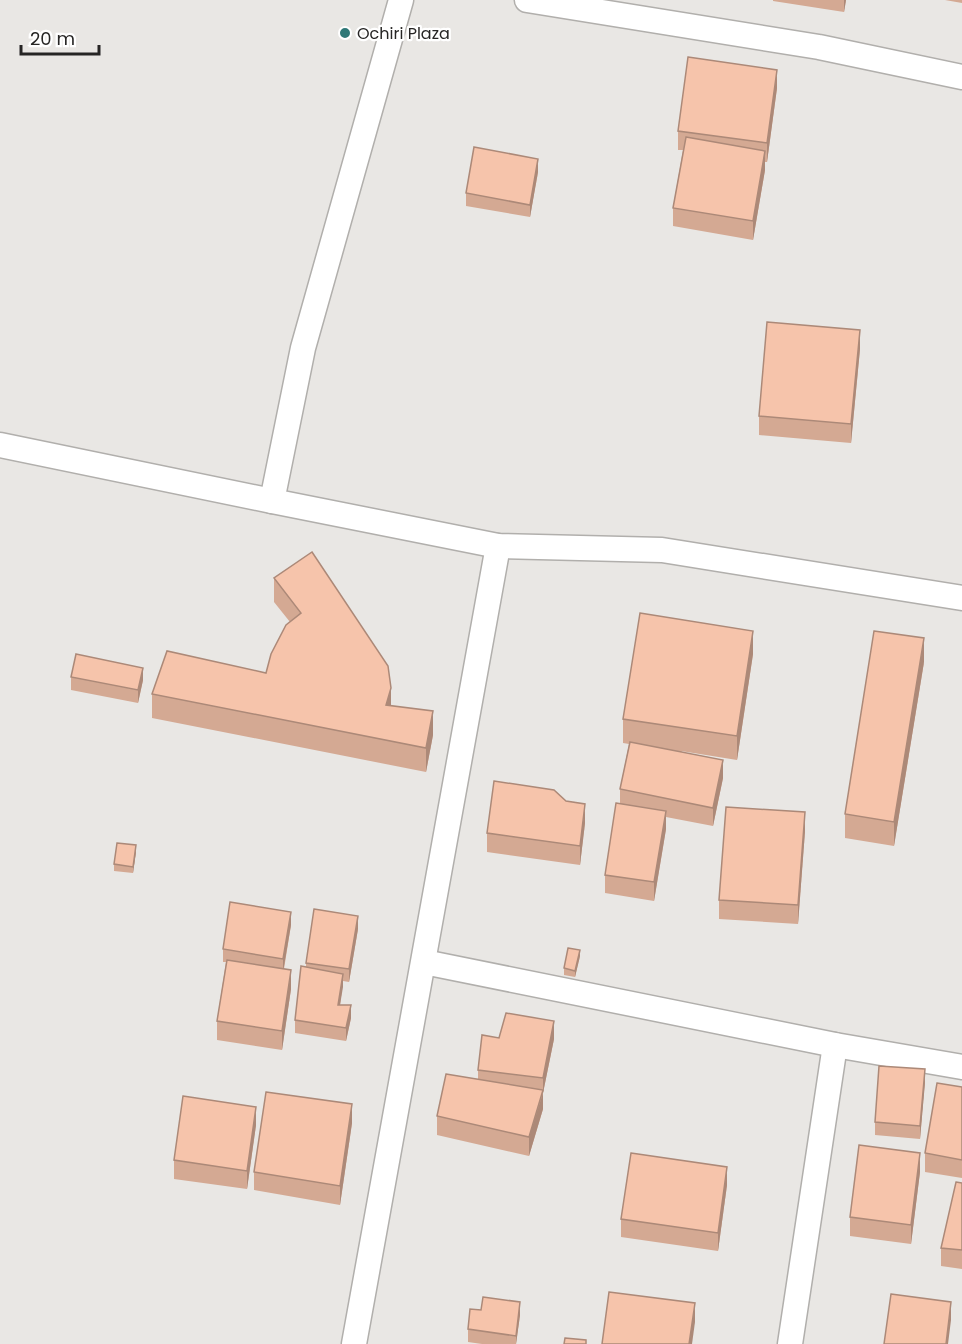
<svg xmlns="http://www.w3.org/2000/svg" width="962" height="1344" viewBox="0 0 962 1344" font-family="Poppins,sans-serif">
	<rect width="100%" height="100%" fill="#e9e7e4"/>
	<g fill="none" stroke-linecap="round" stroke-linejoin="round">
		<defs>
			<g id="minor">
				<polyline points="401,0 303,348 272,501 498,546 662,550 962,598"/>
				<polyline points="527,0 819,47 962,77"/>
				<polyline points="0,445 272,501"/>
				<polyline points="424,962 835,1045 962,1067"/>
				<polyline points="354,1344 498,546"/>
				<polyline points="790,1344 835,1045"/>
			</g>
		</defs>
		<use href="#minor" stroke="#b1afac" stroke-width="27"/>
		<use href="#minor" stroke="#fff" stroke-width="24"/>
	</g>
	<g fill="#d4a993">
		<polygon points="773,0 846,0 844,12 773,1"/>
		<polygon points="945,0 962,0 962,3"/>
		<polygon points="777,88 767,162 765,162 765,170 753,240 673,226 673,208 683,150 678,150 678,131"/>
		<polygon points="538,172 530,217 466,206 466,193"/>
		<polygon points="860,349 851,443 759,435 759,416"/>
		<polygon points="274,578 391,706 433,735 426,772 152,718 152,694 266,673 290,622 274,602"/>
		<polygon points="753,654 737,760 681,751 723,778 713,826 666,817 666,829 654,901 605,893 605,875 620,804 620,789 629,744 623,743 623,719"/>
		<polygon points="924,662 894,846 845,838 845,814"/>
		<polygon points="71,677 143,680 138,703 71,690"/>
		<polygon points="585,823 580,865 487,852 487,833"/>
		<polygon points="805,831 798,924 719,919 719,900"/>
		<polygon points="136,852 133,873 114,871 114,864"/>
		<polygon points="291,925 284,969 291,989 282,1050 217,1040 217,1021 226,962 223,962 223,949"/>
		<polygon points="358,929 349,982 343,981 340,1005 351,1018 346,1041 295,1033 295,1020 306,967 306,963"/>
		<polygon points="580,956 575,977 564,975 564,968"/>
		<polygon points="499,1038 554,1039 543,1093 543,1109 529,1156 437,1135 437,1116 478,1079 478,1070"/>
		<polygon points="925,1082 920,1139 875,1135 875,1122"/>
		<polygon points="962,1087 962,1178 925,1172 925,1153"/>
		<polygon points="352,1123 340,1205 254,1190 254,1172"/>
		<polygon points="256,1125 247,1189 174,1179 174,1160"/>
		<polygon points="920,1172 911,1244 850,1236 850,1217"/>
		<polygon points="962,1183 962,1269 941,1266 941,1248"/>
		<polygon points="727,1185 718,1251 621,1237 621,1219"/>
		<polygon points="481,1310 520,1315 516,1344 482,1344 468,1342 468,1329"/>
	</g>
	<g fill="#ac8978">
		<polygon points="844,0 846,0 844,12"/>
		<polygon points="777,70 777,88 767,162 767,143"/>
		<polygon points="765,151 765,170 753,240 753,221"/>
		<polygon points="538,159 538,172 530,217 530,205"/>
		<polygon points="860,330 860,349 851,443 851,424"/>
		<polygon points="753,631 753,654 737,760 737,736"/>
		<polygon points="924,638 924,662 894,846 894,822"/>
		<polygon points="143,668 143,680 138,703 138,690"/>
		<polygon points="391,688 391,711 386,705"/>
		<polygon points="433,711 433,735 426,772 426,748"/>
		<polygon points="723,760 723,778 713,826 713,808"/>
		<polygon points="585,804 585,823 580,865 580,846"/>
		<polygon points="666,811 666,829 654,901 654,882"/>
		<polygon points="805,812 805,831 798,924 798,905"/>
		<polygon points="136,845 136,852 133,873 133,867"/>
		<polygon points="291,912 291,925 283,972 283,959"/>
		<polygon points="358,916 358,929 349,982 349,969"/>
		<polygon points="580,950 580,956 575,977 575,971"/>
		<polygon points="291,970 291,989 282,1050 282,1031"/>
		<polygon points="343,974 343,987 338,1017 338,1005"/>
		<polygon points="351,1005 351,1018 346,1041 346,1028"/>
		<polygon points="554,1021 554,1039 543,1093 543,1109 529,1156 529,1137 543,1093 543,1078"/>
		<polygon points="925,1069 925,1082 920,1139 920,1126"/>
		<polygon points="352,1104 352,1123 340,1205 340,1186"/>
		<polygon points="256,1107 256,1125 247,1189 247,1171"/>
		<polygon points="920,1153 920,1172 911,1244 911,1225"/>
		<polygon points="727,1167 727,1185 718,1251 718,1233"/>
		<polygon points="520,1302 520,1315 516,1344 516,1336"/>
		<polygon points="951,1302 951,1320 948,1344 946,1344"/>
		<polygon points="695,1303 695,1322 692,1344 689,1344"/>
	</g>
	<g fill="#f6c4ab" stroke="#ac8978" stroke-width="1.5">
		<polygon points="688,57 777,70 767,143 678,131"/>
		<polygon points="686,137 765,151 753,221 673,208"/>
		<polygon points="474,147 538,159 530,205 466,193"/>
		<polygon points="767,322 860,330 851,424 759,416"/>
		<polygon points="312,552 388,666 391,688 386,705 433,711 426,748 152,694 167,651 266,673 271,654 286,625 301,613 274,578"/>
		<polygon points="640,613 753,631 737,736 623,719"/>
		<polygon points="874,631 924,638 894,822 845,814"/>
		<polygon points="76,654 143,668 138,690 71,677"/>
		<polygon points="630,742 723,760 713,808 620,789"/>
		<polygon points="494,781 554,790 566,801 585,804 580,846 487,833"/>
		<polygon points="616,803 666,811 654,882 605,875"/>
		<polygon points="726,807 805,812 798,905 719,900"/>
		<polygon points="117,843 136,845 133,867 114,864"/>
		<polygon points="230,902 291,912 283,959 223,949"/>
		<polygon points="314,909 358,916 349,969 306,963"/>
		<polygon points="568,948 580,950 575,971 564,968"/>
		<polygon points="227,960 291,970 282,1031 217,1021"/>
		<polygon points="301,966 343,974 338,1005 351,1005 346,1028 295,1020"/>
		<polygon points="506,1013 554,1021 543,1078 478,1070 482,1035 499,1038"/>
		<polygon points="879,1066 925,1069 920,1126 875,1122"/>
		<polygon points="446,1074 543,1090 529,1137 437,1116"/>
		<polygon points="937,1083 962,1087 962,1160 925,1153"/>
		<polygon points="266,1092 352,1104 340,1186 254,1172"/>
		<polygon points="183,1096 256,1107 247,1171 174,1160"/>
		<polygon points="859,1145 920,1153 911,1225 850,1217"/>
		<polygon points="631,1153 727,1167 718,1233 621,1219"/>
		<polygon points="956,1182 962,1183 962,1250 941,1248"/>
		<polygon points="609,1292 695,1303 689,1344 602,1344"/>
		<polygon points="891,1294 951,1302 946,1344 884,1344"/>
		<polygon points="483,1297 520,1302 516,1336 468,1329 470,1309 481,1310"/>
		<polygon points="565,1338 586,1340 586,1344 564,1344"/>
	</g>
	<circle fill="#2f7877" stroke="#fff" stroke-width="2" cx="345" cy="33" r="6"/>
	<g text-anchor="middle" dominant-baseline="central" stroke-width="4.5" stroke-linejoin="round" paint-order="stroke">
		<g font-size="16" fill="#262524" stroke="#fff" text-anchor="start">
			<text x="357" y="33">Ochiri Plaza</text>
		</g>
	</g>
	<path d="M21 45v9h78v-9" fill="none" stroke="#262524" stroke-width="3"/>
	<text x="30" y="45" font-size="18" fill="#262524" stroke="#ffffff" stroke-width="4.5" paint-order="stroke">20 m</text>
</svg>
